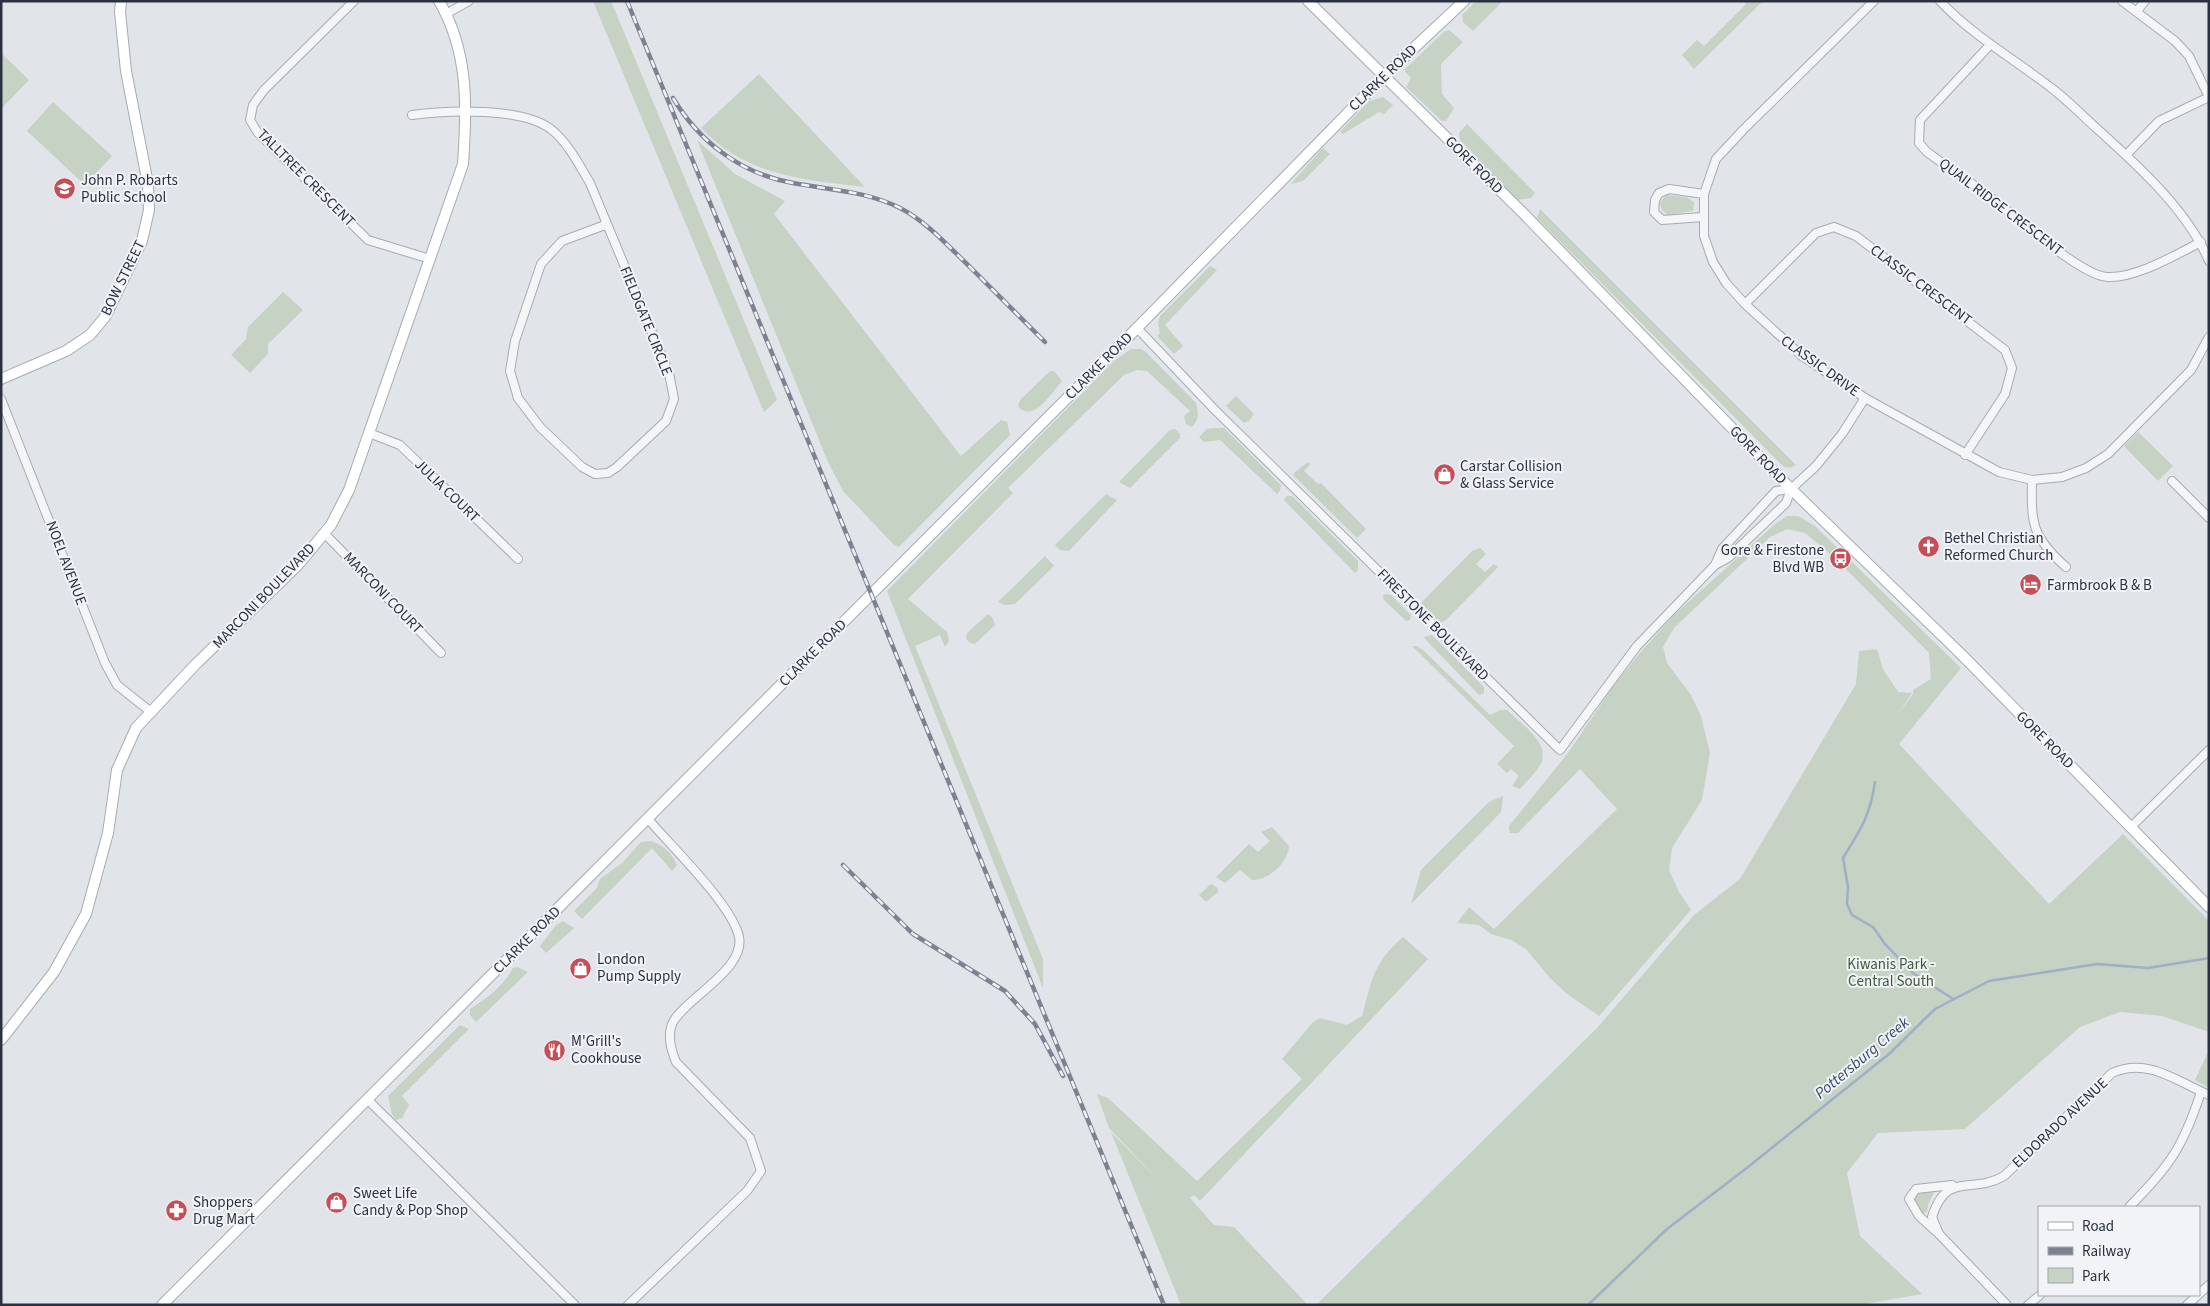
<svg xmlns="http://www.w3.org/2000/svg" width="2210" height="1306" viewBox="0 0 2210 1306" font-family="'Source Sans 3',sans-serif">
	<rect width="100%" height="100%" fill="#e1e4e9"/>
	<g fill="#c6d2c3">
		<polygon points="593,1 611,1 777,400 764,412"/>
		<polygon points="1476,1 1503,1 1473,31 1463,22 1462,15"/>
		<polygon points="1744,1 1763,1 1694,69 1682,55 1697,40 1704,46 1746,4"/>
		<polygon points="1449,30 1463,42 1441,64 1442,94 1454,108 1446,121 1442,121 1406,87 1411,78 1404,70 1445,31"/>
		<polygon points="1,53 29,80 1,109"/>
		<path d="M 759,74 L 865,187 C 802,180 747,176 701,128 Z"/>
		<polygon points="1383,97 1393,105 1384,114 1379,112 1343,134 1340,132 1369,101"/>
		<polygon points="53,102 112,156 85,185 27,131"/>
		<polygon points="1467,124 1535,193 1531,198 1517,200 1460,140 1459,133"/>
		<polygon points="697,140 735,174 785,201 774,214 961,456 1001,420 1007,422 1010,435 899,547 894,545 843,491 828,462"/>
		<polygon points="1323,148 1330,154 1303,181 1291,184"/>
		<polygon points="1666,195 1686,197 1694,202 1693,211 1668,215 1662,210 1660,203"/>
		<polygon points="1540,209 1796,465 1790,468 1784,467 1537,218"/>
		<polygon points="1210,266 1217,270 1165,325 1183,346 1174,354 1157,336 1160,334 1158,323 1160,316"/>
		<polygon points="283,292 303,310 268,344 268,354 250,373 231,355 246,339 248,327"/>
		<path d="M 1131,349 L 1141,349 L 1146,352 L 1196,403 C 1199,414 1199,419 1192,427 L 1186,424 L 1184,416 L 1190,411 L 1147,371 L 1137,370 L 1124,375 L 1008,488 L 1013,493 L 908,599 L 947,632 L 949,641 L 945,647 L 940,635 L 915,646 L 1043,959 L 1043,988 L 887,591 L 1115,360 Z"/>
		<path d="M 1050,371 L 1054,371 L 1062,381 C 1053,391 1032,425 1018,406 L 1020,400 Z"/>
		<polygon points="1236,396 1254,414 1249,421 1244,423 1226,406"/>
		<polygon points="1214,428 1224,428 1281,485 1280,490 1277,494 1220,440 1204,442 1199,437 1207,429"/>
		<polygon points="1175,429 1180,434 1180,438 1130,488 1119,482 1170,430"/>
		<polygon points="2138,432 2173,466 2158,481 2124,446"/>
		<polygon points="1308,462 1310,465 1304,471 1318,484 1321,483 1366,529 1357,538 1294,476 1294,473"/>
		<polygon points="1106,494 1117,500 1069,551 1060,550 1055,545"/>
		<polygon points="1287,496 1292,496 1358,561 1358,570 1355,573 1284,500"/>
		<polygon points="1787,516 1798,516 1815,526 1961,668 1899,744 2049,904 2123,834 2209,921 2209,1032 2162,1016 2120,1012 2080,1027 1965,1129 1878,1133 1847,1173 1860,1236 1922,1294 1859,1305 1316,1305 1597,1028 1694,915 1740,879 1856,684 1859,651 1877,649 1883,669 1898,692 1912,693 1895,718 1913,694 1913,690 1931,679 1929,653 1837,560 1805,533 1787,529 1770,537 1674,628 1663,647 1667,663 1691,695 1701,716 1710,753 1702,800 1672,848 1669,870 1679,892 1691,910 1599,1016 1567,994 1549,977 1526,949 1511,940 1491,934 1479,925 1457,923 1469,907 1494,929 1617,809 1580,769 1518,833 1510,833 1509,826 1568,753 1612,688 1639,654 1674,615 1775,524"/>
		<polygon points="1480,548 1486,554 1476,564 1485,572 1494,564 1498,567 1446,620 1440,623 1421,603 1472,551"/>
		<polygon points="1045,556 1054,566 1015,604 1005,605 998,602"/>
		<polygon points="1385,594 1391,595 1411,615 1410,620 1406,621 1384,600 1383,596"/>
		<polygon points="988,614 992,617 995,625 975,644 970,643 966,639 967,633"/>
		<polygon points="1432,635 1484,687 1484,693 1479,695 1426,640 1424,637"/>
		<path d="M 1412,646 L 1417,646 L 1423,650 L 1490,715 L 1501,710 L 1507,710 C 1520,723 1553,744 1540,765 C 1535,774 1526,782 1520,789 L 1512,786 L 1519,776 L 1511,769 L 1507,773 L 1497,764 L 1514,746 Z"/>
		<polygon points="1503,796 1501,812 1411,904 1421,870 1489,802"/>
		<path d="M 1272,827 L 1289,846 C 1288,863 1269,880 1252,880 L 1240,870 L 1225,883 L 1216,877 L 1249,844 L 1258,852 L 1270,841 L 1261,832 Z"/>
		<path d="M 651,841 C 663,845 672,853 677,865 L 672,871 L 652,848 L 582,919 L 574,911 L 597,888 L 600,879 L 622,863 L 641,842 Z"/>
		<polygon points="1211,884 1218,888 1218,892 1206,902 1199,895"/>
		<polygon points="563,921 574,928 546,953 540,946 556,925"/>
		<path d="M 1403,937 L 1428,959 L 1200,1201 L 1194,1195 L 1190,1198 L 1214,1225 L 1234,1227 L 1308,1305 L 1181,1305 L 1111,1132 L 1165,1187 L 1109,1128 L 1097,1094 L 1108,1098 L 1197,1181 L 1302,1079 L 1282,1059 L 1313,1022 L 1320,1018 L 1347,1025 L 1362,1016 C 1372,980 1373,963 1403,937 Z"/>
		<path d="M 518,967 L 528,972 L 476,1022 L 470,1015 L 470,1009 C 489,997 502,987 513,968 Z"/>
		<polygon points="460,1025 469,1029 402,1096 409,1105 402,1118 396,1120 392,1114 388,1096"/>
		<polygon points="2209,1050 2209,1088 2195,1080"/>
		<polygon points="1928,1190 1934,1192 1928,1205 1927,1212 1921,1214 1914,1204 1914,1197 1918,1193"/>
	</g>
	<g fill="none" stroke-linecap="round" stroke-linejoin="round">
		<g stroke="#9eafc7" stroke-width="2.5">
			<path d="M 1875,782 C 1870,816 1861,829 1843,858 L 1848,887 L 1847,904 L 1852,915 L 1873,927 L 1885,944 L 1913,973 L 1953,999"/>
			<polyline points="1588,1305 1667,1229 1748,1167 1889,1054 1935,1009 1989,981 2097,964 2148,968 2209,958"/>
		</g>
		<defs>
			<g id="street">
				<polyline points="354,1 264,90 253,105 250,120 258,133 368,240 430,259"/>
				<polyline points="1874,1 1744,129 1716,159 1704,194 1704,236 1713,262 1726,283 1745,304 1802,356 1865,398 1999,472 2032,480 2062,477 2086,468 2108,454 2191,370 2209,337"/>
				<path d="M 1940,1 C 1974,37 2016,60 2054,90 C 2068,101 2081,114 2094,126 C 2135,163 2187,209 2209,261"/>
				<polyline points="2122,1 2175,41 2189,56 2209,97"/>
				<polyline points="2137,11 2145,1"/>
				<polyline points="446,14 469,1"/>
				<path d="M 1989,46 L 1920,120 L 1919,143 L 1927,152 C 1950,169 1975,185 1998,203 C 2020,220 2083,277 2108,277 C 2137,278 2175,255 2201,242"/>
				<path d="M 412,115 C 447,110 524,107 552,130 C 569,144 579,165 590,183 L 669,373 L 674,399 L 666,421 L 617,467 L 608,473 L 595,474 L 582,467 L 540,427 L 518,398 L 510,371 L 515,341 L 541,264 L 562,241 L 605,225"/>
				<polyline points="2126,155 2159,121 2209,97"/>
				<polyline points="1703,217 1662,220 1654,212 1655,200 1659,193 1669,189 1704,194"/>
				<polyline points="1745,304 1816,233 1834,227 1856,236 2005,350 2012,368 2005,394 1965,455"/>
				<polyline points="1137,328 1214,409 1560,750 1637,646 1715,565 1728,558 1786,503 1791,489 1816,466 1842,434 1865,398"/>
				<polyline points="1,399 105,663 117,685 151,712"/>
				<polyline points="369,433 400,445 518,559"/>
				<path d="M 2032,480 C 2031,524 2032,537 2066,567"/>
				<polyline points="2172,481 2209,518"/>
				<polyline points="324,533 441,653"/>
				<polyline points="1715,565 1722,549 1776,491 1791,489"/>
				<polyline points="2131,827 2209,750"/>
				<polyline points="367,1099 575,1305"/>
				<polyline points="1952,1185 1916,1189 1909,1199 1919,1216 1939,1234 2007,1305"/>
				<path d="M 2129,1207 C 2170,1166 2183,1147 2201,1092"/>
				<path d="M 1939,1234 L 1932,1217 C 1947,1170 1971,1195 2004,1176 L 2112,1073 C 2148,1057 2176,1081 2209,1095"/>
				<polyline points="2199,1294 2209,1285"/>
				<path d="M 628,1305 L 747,1191 L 761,1171 L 750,1138 L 676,1062 C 671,1050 667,1034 673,1022 C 688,996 750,967 738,933 C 727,900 673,848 648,819"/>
				<polyline points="2028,1305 2040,1295"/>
				<polyline points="2187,1305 2198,1295"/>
			</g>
			<g id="secondary">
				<polyline points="1308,1 1525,215 1791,489 1962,655 2209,907"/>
				<polyline points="1,379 66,351 90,335 105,317 142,241 149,210 148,184 126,71 120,12 121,1"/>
				<path d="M 1,1040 L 54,972 L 86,914 L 108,833 L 117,770 L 136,728 L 195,665 L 298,565 L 331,525 L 349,490 L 463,164 C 467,107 469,52 439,1"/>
				<polyline points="162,1305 1137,328 1384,76 1464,1"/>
			</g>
		</defs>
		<use href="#street" stroke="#a6abb3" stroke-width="10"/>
		<use href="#secondary" stroke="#a6abb3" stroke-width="12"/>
		<use href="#street" stroke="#f4f5f7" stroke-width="8"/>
		<use href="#secondary" stroke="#fff" stroke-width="10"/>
		<defs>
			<g id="rail">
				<polyline points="627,1 1164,1305"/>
				<path d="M 673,98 C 700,143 742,174 793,183 C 830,190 866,191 900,208 C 927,222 948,246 970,267 C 995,292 1020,317 1045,342"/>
				<polyline points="843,865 913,934 1005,991 1035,1024 1063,1076"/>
			</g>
		</defs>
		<use href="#rail" stroke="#7c8292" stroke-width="4.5"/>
		<use href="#rail" stroke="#f1f3f7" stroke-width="2.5" stroke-dasharray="8" stroke-linecap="butt"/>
	</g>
	<defs>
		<symbol id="school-disc" viewBox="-11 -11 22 22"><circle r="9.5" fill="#c64e57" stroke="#f1f3f7"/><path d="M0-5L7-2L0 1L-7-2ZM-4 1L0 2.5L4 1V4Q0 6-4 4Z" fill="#fff"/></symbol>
		<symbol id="shop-disc" viewBox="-11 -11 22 22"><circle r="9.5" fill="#c64e57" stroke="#f1f3f7"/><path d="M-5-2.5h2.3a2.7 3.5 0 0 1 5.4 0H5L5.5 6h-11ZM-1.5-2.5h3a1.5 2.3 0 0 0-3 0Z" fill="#fff"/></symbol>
		<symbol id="church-disc" viewBox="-11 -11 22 22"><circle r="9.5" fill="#c64e57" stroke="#f1f3f7"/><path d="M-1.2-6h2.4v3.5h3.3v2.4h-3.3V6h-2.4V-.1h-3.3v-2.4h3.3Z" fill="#fff"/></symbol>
		<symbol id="bus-disc" viewBox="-11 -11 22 22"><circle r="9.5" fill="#c64e57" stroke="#f1f3f7"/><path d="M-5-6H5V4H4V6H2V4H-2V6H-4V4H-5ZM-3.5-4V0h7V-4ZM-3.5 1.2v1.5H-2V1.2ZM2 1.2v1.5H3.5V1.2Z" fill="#fff"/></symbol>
		<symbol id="hotel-disc" viewBox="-11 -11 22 22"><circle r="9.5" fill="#c64e57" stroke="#f1f3f7"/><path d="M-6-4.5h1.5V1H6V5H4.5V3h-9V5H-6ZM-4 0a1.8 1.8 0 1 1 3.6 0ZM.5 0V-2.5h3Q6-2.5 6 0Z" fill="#fff"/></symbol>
		<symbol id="restaurant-disc" viewBox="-11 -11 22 22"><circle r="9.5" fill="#c64e57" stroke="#f1f3f7"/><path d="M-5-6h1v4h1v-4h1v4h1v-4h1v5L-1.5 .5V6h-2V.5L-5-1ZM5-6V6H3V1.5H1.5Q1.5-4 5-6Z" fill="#fff"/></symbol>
		<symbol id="pharmacy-disc" viewBox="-11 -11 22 22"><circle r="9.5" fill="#c64e57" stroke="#f1f3f7"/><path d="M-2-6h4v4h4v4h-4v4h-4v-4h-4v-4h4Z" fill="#fff"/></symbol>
	</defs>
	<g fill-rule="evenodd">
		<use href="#school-disc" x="52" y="176" width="25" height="25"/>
		<use href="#shop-disc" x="1432" y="462" width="25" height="25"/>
		<use href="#church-disc" x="1916" y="534" width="25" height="25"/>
		<use href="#bus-disc" x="1828" y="546" width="25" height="25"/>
		<use href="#hotel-disc" x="2018" y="572" width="25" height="25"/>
		<use href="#shop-disc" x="568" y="956" width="25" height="25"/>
		<use href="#restaurant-disc" x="542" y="1038" width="25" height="25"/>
		<use href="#shop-disc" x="324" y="1190" width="25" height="25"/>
		<use href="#pharmacy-disc" x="164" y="1198" width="25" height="25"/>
	</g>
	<g text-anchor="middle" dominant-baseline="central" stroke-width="4" stroke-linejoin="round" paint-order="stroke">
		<g font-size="15" fill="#2a3140" stroke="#f1f3f7">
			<text transform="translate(1383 78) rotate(-44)">CLARKE ROAD</text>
			<text transform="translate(1474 165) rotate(45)">GORE ROAD</text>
			<text transform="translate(306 178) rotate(45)">TALLTREE CRESCENT</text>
			<text transform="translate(2001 207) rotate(37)">QUAIL RIDGE CRESCENT</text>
			<text transform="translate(123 278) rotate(-64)">BOW STREET</text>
			<text transform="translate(1921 285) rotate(37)">CLASSIC CRESCENT</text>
			<text transform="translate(646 321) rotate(68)">FIELDGATE CIRCLE</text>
			<text transform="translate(1099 366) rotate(-45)">CLARKE ROAD</text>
			<text transform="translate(1820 366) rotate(36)">CLASSIC DRIVE</text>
			<text transform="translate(1758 455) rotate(46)">GORE ROAD</text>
			<text transform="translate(447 491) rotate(44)">JULIA COURT</text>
			<text transform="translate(66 563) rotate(69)">NOEL AVENUE</text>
			<text transform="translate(383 593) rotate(46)">MARCONI COURT</text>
			<text transform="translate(264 596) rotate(-46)">MARCONI BOULEVARD</text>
			<text transform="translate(1433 625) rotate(45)">FIRESTONE BOULEVARD</text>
			<text transform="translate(813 653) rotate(-45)">CLARKE ROAD</text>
			<text transform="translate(2045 740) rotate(45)">GORE ROAD</text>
			<text transform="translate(527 940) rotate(-45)">CLARKE ROAD</text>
			<text transform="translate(2060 1123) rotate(-43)">ELDORADO AVENUE</text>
		</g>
		<g font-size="15" fill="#2a3140" stroke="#f1f3f7" text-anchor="start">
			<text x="81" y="180">John P. Robarts<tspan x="81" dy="17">Public School</tspan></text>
			<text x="1460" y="466">Carstar Collision<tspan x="1460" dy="17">&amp; Glass Service</tspan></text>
			<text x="1944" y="538">Bethel Christian<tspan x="1944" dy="17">Reformed Church</tspan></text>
			<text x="1824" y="550" text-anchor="end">Gore &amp; Firestone<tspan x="1824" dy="17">Blvd WB</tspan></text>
			<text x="2047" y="585">Farmbrook B &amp; B</text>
			<text x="597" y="959">London<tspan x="597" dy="17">Pump Supply</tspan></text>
			<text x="571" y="1041">M'Grill's<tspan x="571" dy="17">Cookhouse</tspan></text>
			<text x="353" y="1193">Sweet Life<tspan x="353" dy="17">Candy &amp; Pop Shop</tspan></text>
			<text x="193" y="1202">Shoppers<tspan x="193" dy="17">Drug Mart</tspan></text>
		</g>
		<g font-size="15" fill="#3c5b39" stroke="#f1f3f7">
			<text x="1891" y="964">Kiwanis Park -<tspan x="1891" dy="17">Central South</tspan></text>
		</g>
		<g font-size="16" font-style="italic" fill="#374c71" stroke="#f1f3f7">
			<text transform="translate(1862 1058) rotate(-40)">Pottersburg Creek</text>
		</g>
	</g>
	<rect width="2210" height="1306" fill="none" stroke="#2a3140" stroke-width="5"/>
	<rect x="2038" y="1206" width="162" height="90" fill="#f1f3f7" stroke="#a1a5ae"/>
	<rect x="2048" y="1222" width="25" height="8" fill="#ffffff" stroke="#a1a5ae"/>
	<text x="2082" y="1231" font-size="15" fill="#2a3140">Road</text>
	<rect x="2048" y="1247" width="25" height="8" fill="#7c8292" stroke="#a1a5ae"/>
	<text x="2082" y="1256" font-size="15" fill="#2a3140">Railway</text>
	<rect x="2048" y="1268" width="25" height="15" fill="#c6d2c3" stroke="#a1a5ae"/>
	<text x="2082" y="1281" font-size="15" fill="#2a3140">Park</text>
</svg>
